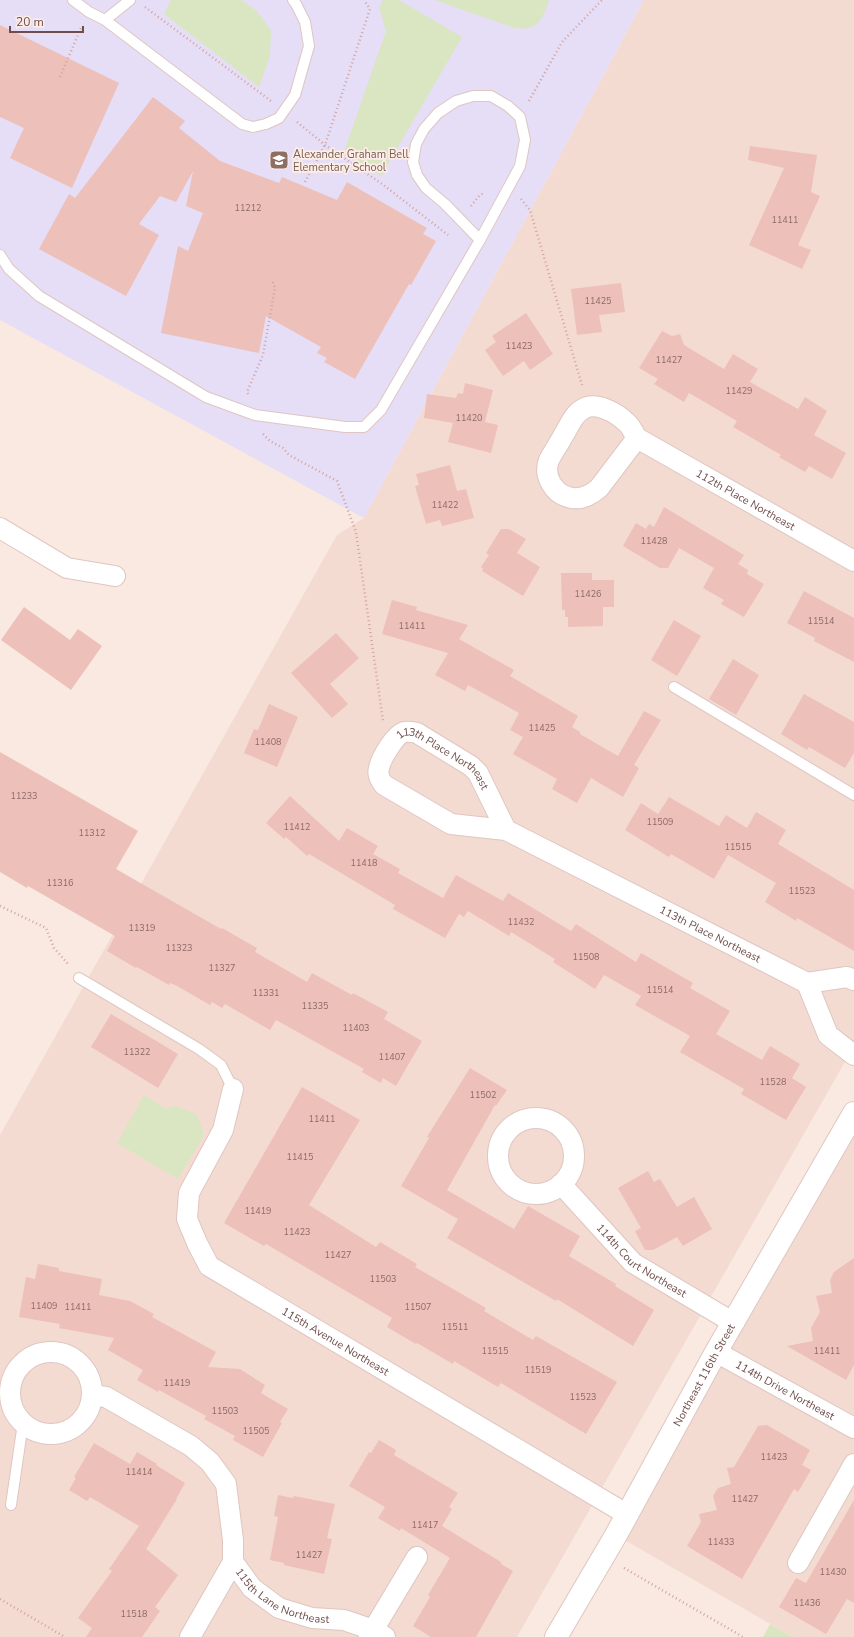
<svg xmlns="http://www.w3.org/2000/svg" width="854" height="1637" viewBox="0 0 854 1637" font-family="'Nunito Sans',sans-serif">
	<rect width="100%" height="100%" fill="#fae9e0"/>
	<g fill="#f3dbd2">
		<polygon points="644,0 854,0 854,1046 517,1637 0,1637 0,1135 337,535 364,518"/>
		<polygon points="854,1113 854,1637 793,1637 616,1535"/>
	</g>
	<polygon fill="#e6ddf6" points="0,0 644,0 364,518 0,320"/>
	<g fill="#dae6c1">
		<polygon points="171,0 242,0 257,11 271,31 270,56 259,87 164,14"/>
		<polygon points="383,0 399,0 462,37 381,176 344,152 386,31 379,7"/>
		<path d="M 435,0 L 549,0 C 542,21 538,31 514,28 Z"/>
		<polygon points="144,1095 167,1109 175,1105 197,1115 203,1130 203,1137 178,1179 117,1143"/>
		<polygon points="770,1624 793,1637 763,1637"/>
	</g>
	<g fill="#edc0ba">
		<polygon points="0,25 119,83 72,188 10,158 24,128 0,117"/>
		<polygon points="153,97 185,121 179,128 220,161 279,183 282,177 337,200 347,182 427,228 423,234 436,241 411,285 409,284 355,379 324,362 327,358 317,353 321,347 266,316 259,353 161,333 178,246 188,251 203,213 186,206 193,171 176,202 160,196 139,224 159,235 126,296 39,249 69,194 75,198"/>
		<polygon points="750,146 817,155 811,192 820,196 798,245 811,250 802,269 749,245 784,168 748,160"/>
		<polygon points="621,283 625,312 599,315 602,332 577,335 571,289"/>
		<polygon points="526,313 553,354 530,370 524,361 503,376 485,350 496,342 492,336"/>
		<polygon points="662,331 672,336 680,334 684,345 724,369 733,354 758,369 750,382 798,409 805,397 827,411 814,435 846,453 832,479 809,466 805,472 779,457 781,455 733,427 737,421 689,393 684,402 654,384 658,379 639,368"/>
		<polygon points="465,383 493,390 485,422 498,425 491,453 448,442 453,423 424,418 427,394 456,398 458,393 463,394"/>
		<polygon points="450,465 457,491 466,489 474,518 442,526 440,520 426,524 415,486 419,485 416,474"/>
		<polygon points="664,507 744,555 738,564 748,570 747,574 764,584 744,617 721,604 724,600 703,588 714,568 679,548 668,568 660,568 623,546 636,523 646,529 649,524 654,527"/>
		<polygon points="501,529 509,529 526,539 517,553 540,567 523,596 482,571 483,569 481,567 489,555 486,553"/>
		<polygon points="561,573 592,573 592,580 614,580 614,607 603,607 603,626 568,627 568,617 565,617 565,610 562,610"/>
		<polygon points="804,591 854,618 854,662 814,641 815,638 787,623"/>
		<polygon points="392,600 417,607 416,610 468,625 459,639 514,670 510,676 578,716 572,727 580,732 580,734 618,756 644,711 661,720 634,765 639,768 623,797 591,778 577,803 552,789 557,779 513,754 523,737 510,730 519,713 468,685 465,691 435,675 448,653 382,634"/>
		<polygon points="24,607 70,640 78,629 102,646 71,690 1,640"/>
		<polygon points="674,620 701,636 677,676 651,660"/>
		<polygon points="336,633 359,658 330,684 348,704 332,718 291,673"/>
		<polygon points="733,659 759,675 736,715 709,699"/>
		<polygon points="804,694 854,722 854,753 845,768 809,747 807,750 781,734"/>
		<polygon points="269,704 298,717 277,767 244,753 254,729 258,730"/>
		<polygon points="0,752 138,831 116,869 221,929 222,928 257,948 255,952 307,982 312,973 352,995 353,993 388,1012 384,1019 422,1041 396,1086 383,1078 381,1083 362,1072 364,1069 276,1020 270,1030 225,1004 222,1008 212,1002 210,1005 177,986 170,983 169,985 137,967 136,968 107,951 115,936 28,886 27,888 0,872"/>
		<polygon points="290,796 339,841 347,828 378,846 373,854 400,869 398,873 443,898 456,875 503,901 508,893 571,931 576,924 636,962 641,953 693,983 690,988 730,1011 716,1034 762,1060 770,1046 800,1064 792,1078 806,1087 786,1120 741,1094 744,1089 680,1052 690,1036 635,1005 641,996 604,975 595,989 553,962 555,959 511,932 509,936 468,911 464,917 459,914 445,938 393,909 395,905 309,854 307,856 286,837 284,839 266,823"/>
		<polygon points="669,797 719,826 726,815 747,828 756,812 786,830 778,844 854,890 854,951 797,918 796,921 765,902 776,883 728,855 714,879 671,854 669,857 625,830 641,803 658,814"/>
		<polygon points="111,1014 178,1054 158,1088 91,1047"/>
		<polygon points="470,1068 507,1090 496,1106 495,1105 447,1190 514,1229 528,1206 580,1236 569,1256 616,1284 615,1286 654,1310 633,1346 557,1299 556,1301 447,1238 458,1219 401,1186 429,1138 427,1137"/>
		<polygon points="302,1087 360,1120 309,1205 376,1247 380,1242 417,1264 415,1267 486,1308 484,1311 533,1340 536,1336 617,1382 586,1434 501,1383 498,1387 454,1361 453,1364 417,1343 416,1344 387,1327 392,1318 266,1244 264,1246 224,1223"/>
		<polygon points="648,1171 654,1182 660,1179 677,1207 694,1197 712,1229 683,1246 677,1237 653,1250 645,1250 635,1231 641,1228 618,1188"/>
		<polygon points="854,1258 854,1365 846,1380 787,1346 813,1341 811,1328 820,1312 816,1296 832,1293 830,1280 834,1272"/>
		<polygon points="38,1264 59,1268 59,1271 102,1279 99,1295 130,1301 154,1314 152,1317 216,1352 208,1367 240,1369 265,1385 261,1393 288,1409 280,1422 282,1423 263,1457 233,1440 235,1436 204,1419 206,1416 159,1390 158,1392 137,1380 143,1370 108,1350 114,1338 59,1328 60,1324 19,1317 26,1277 35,1279"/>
		<polygon points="767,1425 810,1450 802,1465 811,1470 798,1492 794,1489 742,1579 687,1546 701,1522 699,1514 717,1510 713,1496 718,1488 731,1484 727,1468 734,1467 758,1426"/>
		<polygon points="379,1440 396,1450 394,1455 458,1493 449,1507 452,1509 442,1526 501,1562 501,1564 513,1571 476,1637 431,1637 413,1626 430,1597 428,1595 450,1558 401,1528 400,1531 378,1518 385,1507 349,1486 369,1452 371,1453"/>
		<polygon points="94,1443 130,1464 137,1452 157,1464 156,1465 185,1483 176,1499 177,1499 146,1549 178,1575 155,1607 160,1611 142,1637 86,1637 92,1628 78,1618 112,1571 109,1569 139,1526 90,1497 87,1501 69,1490 76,1478 74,1477"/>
		<polygon points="278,1495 293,1498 294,1496 335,1504 327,1538 332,1539 324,1574 284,1565 284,1563 270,1560 278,1517 274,1516"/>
		<polygon points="854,1500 854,1603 847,1599 826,1634 779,1607 796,1578 806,1583"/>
	</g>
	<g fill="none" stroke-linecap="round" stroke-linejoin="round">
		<defs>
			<g id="service">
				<polyline points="73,0 89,12 105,20 242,124 253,127 266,124 279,118 295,95 309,46 305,22 296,4 293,0"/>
				<polyline points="105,20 130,0"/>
				<polyline points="0,255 9,269 39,296 206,397 255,415 345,427 364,427 381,410 480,240 520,166 525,140 520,117 508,106 491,96 473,96 456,101 438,113 424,129 416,144 413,162 417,175 426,188 445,204 480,240"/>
				<polyline points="674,687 854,795"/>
				<polyline points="79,978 199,1049 221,1065 233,1089"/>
				<polyline points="11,1505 23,1423"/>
			</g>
			<g id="minor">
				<path id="s1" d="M 637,438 L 599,488 C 591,495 580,501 568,497 C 553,493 543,475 549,460 C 553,452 559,444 563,436 C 569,427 573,414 583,409 C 596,401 617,413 627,423 C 631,426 634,434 637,438 L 854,561"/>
				<polyline points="0,528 67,568 115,576"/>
				<path id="s2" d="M 506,830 L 451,824 L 384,785 C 380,780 377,774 379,768 C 381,758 395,735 404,732 C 409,731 412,732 417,733 L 471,766 L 478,773 L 506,830 L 807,983 L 847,977 L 854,980"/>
				<polyline points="807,983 828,1035 854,1055"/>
				<path id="s3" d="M 233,1089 L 223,1130 L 189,1193 L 187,1219 L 197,1243 L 209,1266 L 628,1515"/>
				<circle cx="536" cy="1156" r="38"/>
				<path id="s4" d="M 561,1184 L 633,1263 L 734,1323"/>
				<path id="s5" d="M 716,1352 L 854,1428"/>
				<circle cx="51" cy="1393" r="41"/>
				<path id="s6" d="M 92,1395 L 106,1397 L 191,1446 L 210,1462 L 226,1484 L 233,1540 L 233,1562 L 252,1588 L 279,1608 L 312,1618 L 344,1620 L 373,1630 L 385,1637"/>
				<polyline points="798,1563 854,1464"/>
				<polyline points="190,1637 233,1562"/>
				<polyline points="369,1637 417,1557"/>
			</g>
			<g id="tertiary">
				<path id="s7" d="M 556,1637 L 616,1535 L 716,1352 L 854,1113"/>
			</g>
		</defs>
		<use href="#service" stroke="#dfc6c0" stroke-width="12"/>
		<use href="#minor" stroke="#dfc6c0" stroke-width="22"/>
		<use href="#tertiary" stroke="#dfc6c0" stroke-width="24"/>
		<g stroke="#d1a49e" stroke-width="2.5" stroke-dasharray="1 3" stroke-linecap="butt">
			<polyline points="145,7 271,101"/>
			<polyline points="60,77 81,28"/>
			<polyline points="529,101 562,42 602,0"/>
			<polyline points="297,122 325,145 382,184 448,235"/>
			<polyline points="305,182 325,145 370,9 364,0"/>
			<polyline points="521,199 530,210 582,385"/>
			<polyline points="471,206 480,195 484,193"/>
			<polyline points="248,394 247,392 263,355 275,288 272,280"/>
			<polyline points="263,434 270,441 283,448 289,455 337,481 356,532 383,721"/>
			<polyline points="0,906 46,928 54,948 69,965"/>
			<polyline points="624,1568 743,1637"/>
			<polyline points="0,1599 65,1637"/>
		</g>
		<use href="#service" stroke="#fff" stroke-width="10"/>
		<use href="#minor" stroke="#fff" stroke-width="20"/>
		<use href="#tertiary" stroke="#fff" stroke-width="22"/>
	</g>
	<defs>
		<symbol id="school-square" viewBox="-11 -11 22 22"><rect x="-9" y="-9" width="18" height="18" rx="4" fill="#8d6e63" stroke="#fdede6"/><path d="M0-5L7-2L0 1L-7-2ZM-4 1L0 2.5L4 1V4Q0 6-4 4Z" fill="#fff"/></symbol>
	</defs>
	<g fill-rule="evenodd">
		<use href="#school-square" x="268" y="149" width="22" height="22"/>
	</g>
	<g text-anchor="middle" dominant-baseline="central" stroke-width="3.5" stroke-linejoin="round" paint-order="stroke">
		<g font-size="9" fill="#8e6a66">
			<text x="248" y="208">11212</text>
			<text x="785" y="220">11411</text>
			<text x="598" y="301">11425</text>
			<text x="519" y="346">11423</text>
			<text x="669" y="360">11427</text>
			<text x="739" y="391">11429</text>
			<text x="469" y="418">11420</text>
			<text x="445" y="505">11422</text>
			<text x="654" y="541">11428</text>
			<text x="588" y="594">11426</text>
			<text x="821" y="621">11514</text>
			<text x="412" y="626">11411</text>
			<text x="542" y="728">11425</text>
			<text x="268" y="742">11408</text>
			<text x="24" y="796">11233</text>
			<text x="660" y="822">11509</text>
			<text x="297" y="827">11412</text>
			<text x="92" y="833">11312</text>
			<text x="738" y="847">11515</text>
			<text x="364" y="863">11418</text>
			<text x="60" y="883">11316</text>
			<text x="802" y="891">11523</text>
			<text x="521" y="922">11432</text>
			<text x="142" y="928">11319</text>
			<text x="179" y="948">11323</text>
			<text x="586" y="957">11508</text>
			<text x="222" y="968">11327</text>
			<text x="660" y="990">11514</text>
			<text x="266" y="993">11331</text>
			<text x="315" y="1006">11335</text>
			<text x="356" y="1028">11403</text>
			<text x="137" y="1052">11322</text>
			<text x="392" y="1057">11407</text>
			<text x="773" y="1082">11528</text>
			<text x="483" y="1095">11502</text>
			<text x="322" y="1119">11411</text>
			<text x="300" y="1157">11415</text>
			<text x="258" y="1211">11419</text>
			<text x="297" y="1232">11423</text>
			<text x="338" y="1255">11427</text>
			<text x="383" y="1279">11503</text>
			<text x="44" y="1306">11409</text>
			<text x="78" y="1307">11411</text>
			<text x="418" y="1307">11507</text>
			<text x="455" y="1327">11511</text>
			<text x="495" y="1351">11515</text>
			<text x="827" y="1351">11411</text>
			<text x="538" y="1370">11519</text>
			<text x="177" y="1383">11419</text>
			<text x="583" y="1397">11523</text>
			<text x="225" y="1411">11503</text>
			<text x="256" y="1431">11505</text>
			<text x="774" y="1457">11423</text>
			<text x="139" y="1472">11414</text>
			<text x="745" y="1499">11427</text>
			<text x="425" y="1525">11417</text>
			<text x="721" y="1542">11433</text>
			<text x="309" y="1555">11427</text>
			<text x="833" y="1572">11430</text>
			<text x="807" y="1603">11436</text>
			<text x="134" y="1614">11518</text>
		</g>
		<g font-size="11" fill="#785e54" stroke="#fdede6" text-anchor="start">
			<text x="293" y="154">Alexander Graham Bell<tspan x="293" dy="13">Elementary School</tspan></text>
		</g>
		<g font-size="11" fill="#6e4d4a" stroke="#fdede6">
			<text stroke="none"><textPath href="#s1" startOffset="397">112th Place Northeast</textPath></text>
			<text stroke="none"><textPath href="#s2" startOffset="244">113th Place Northeast</textPath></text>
			<text stroke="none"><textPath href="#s2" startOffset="575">113th Place Northeast</textPath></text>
			<text stroke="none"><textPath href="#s4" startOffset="112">114th Court Northeast</textPath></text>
			<text stroke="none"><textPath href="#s3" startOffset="339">115th Avenue Northeast</textPath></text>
			<text stroke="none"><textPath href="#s7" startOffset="301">Northeast 116th Street</textPath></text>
			<text stroke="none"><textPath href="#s5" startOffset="79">114th Drive Northeast</textPath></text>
			<text stroke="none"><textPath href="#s6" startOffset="306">115th Lane Northeast</textPath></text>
		</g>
	</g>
	<path d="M10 26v6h73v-6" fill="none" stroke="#6e4d4a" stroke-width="2"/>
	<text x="16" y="26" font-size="12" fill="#6e4d4a" stroke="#fdede6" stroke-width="3" paint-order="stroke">20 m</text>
</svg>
